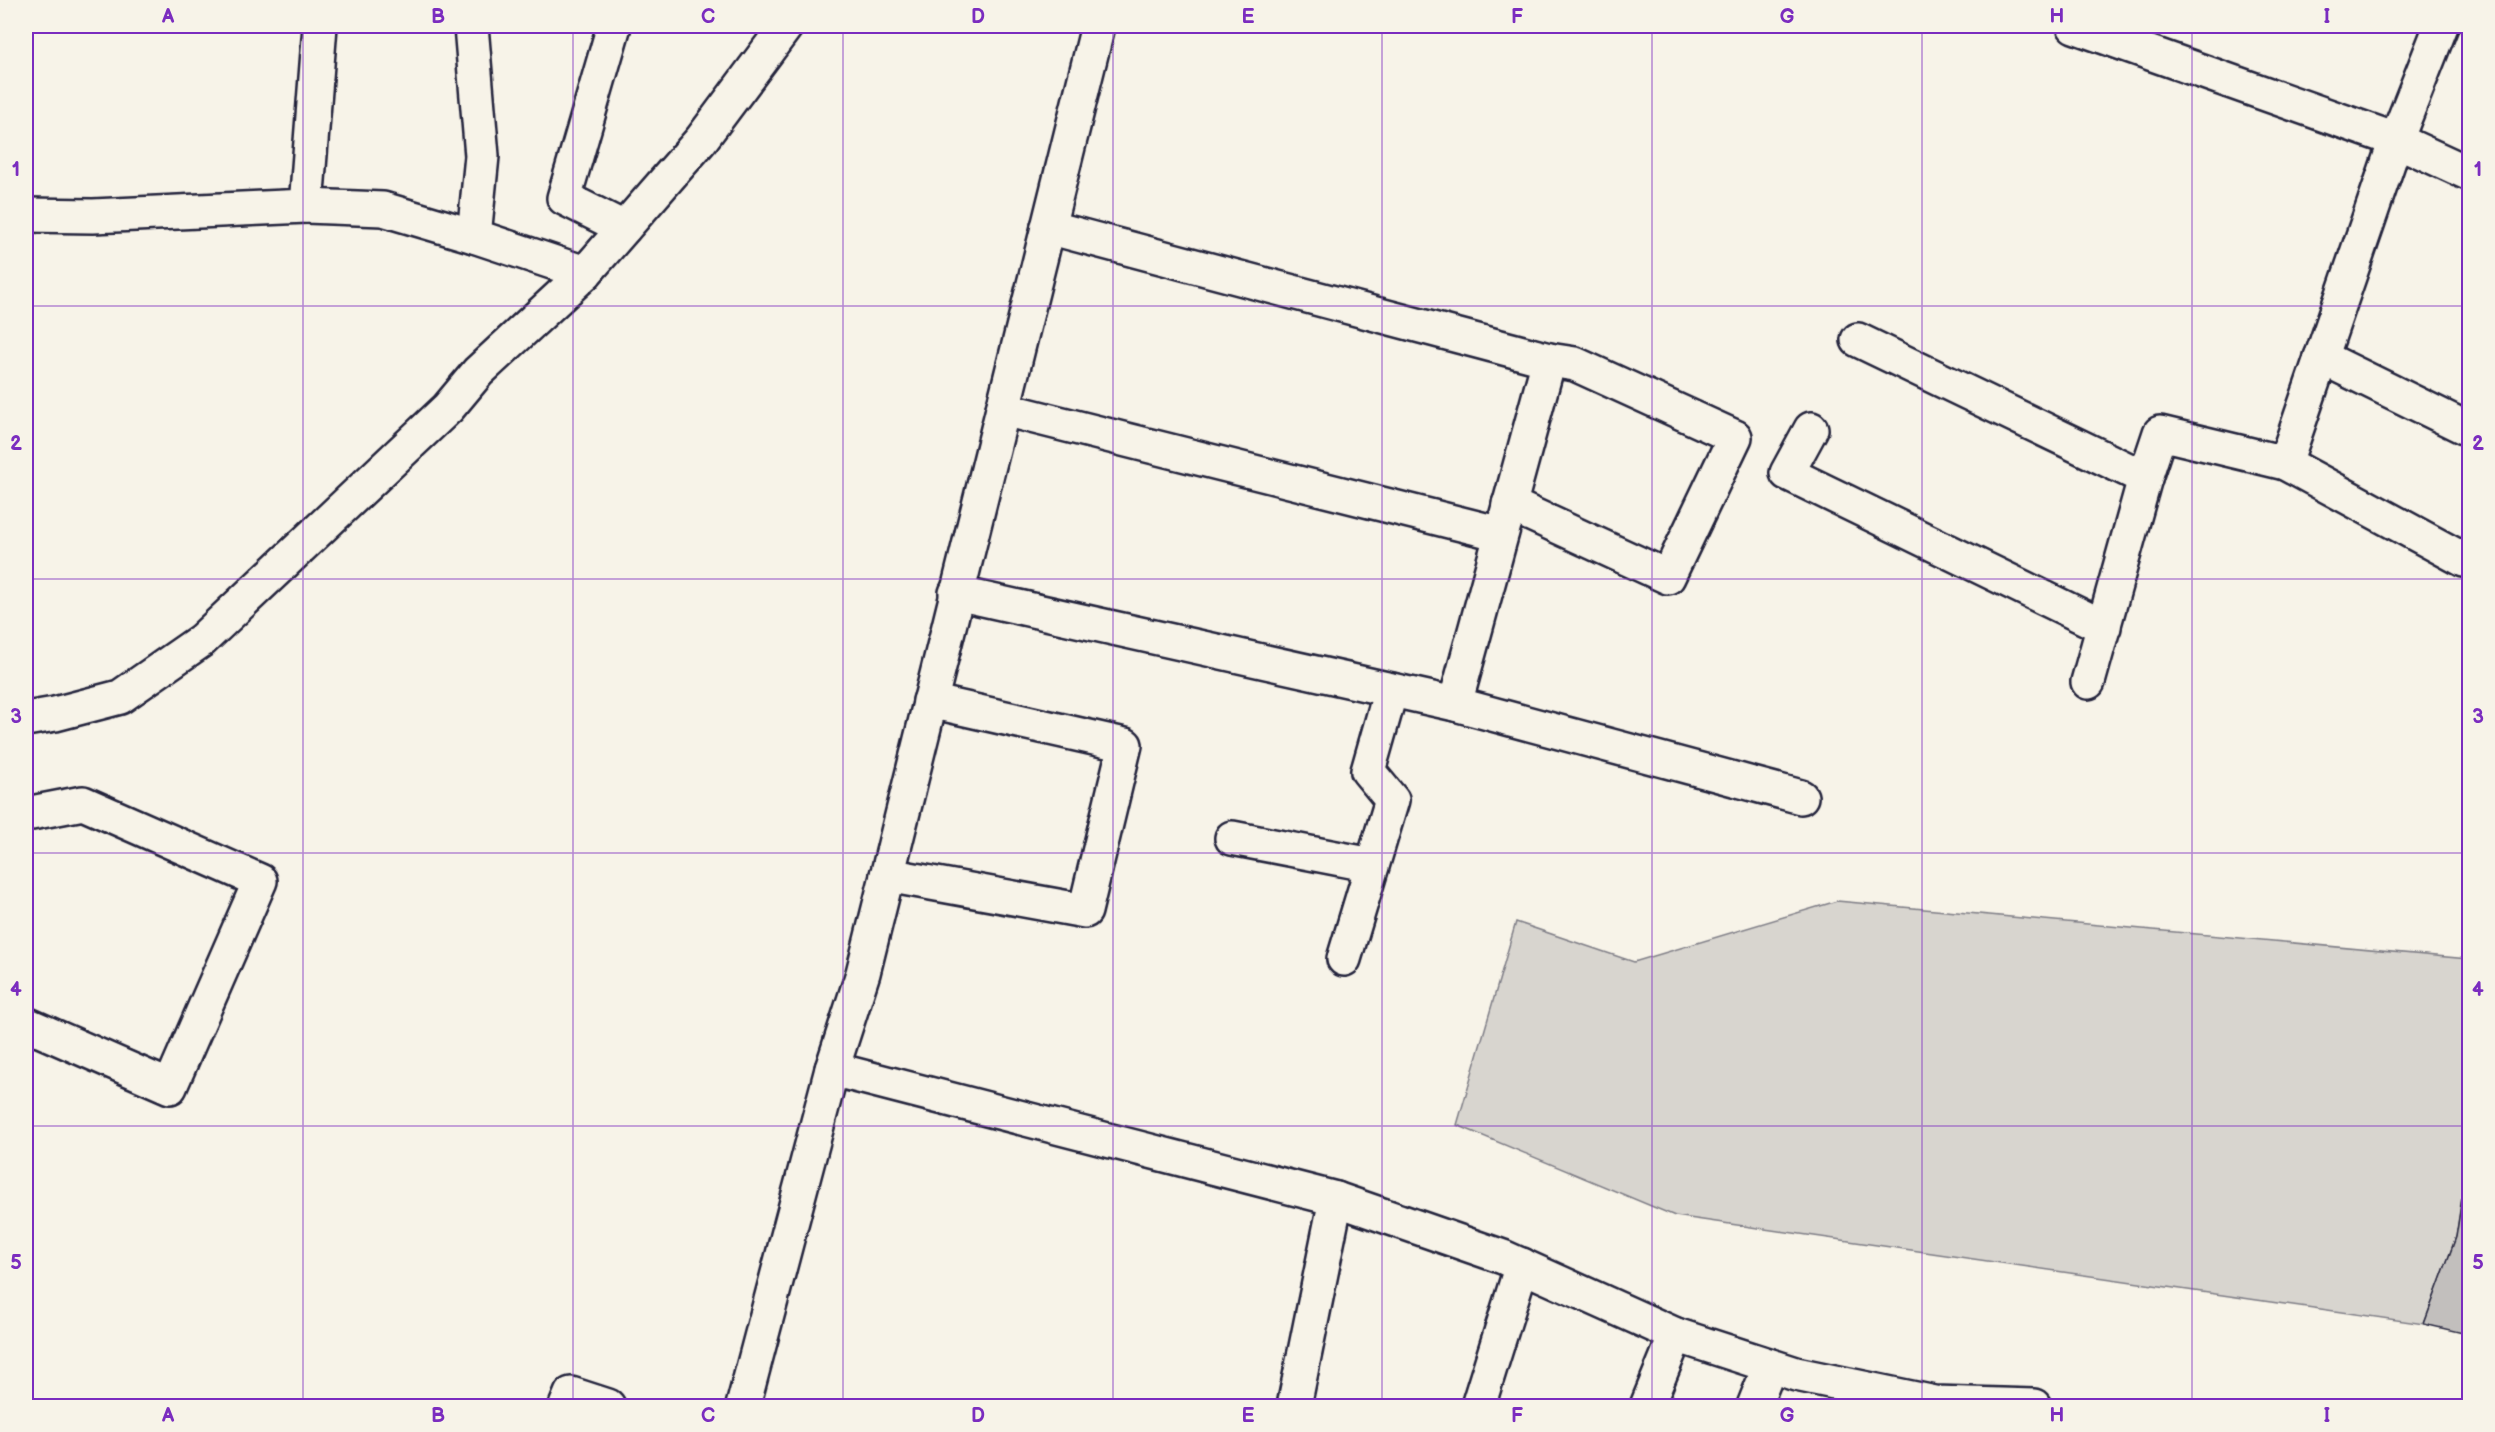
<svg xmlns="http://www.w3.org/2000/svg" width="2495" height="1432" viewBox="0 0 2495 1432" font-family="'Balsamiq Sans',sans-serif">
	<rect width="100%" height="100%" fill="#f7f3e8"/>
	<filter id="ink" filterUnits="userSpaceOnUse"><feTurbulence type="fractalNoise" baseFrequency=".0167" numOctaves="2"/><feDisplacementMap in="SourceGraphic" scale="12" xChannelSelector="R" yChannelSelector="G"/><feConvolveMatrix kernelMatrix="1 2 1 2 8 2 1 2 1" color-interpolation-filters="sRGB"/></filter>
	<g filter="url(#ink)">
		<polygon fill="#d8d5cf" stroke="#7d7c85" stroke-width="1.5" points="1837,901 2468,959 2469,1148 2456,1237 2424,1324 1675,1216 1457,1125 1516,922 1634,962"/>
		<polygon fill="#c2bfbd" stroke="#22223b" stroke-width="1.5" points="2470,1148 2470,1327 2467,1334 2424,1324 2456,1237"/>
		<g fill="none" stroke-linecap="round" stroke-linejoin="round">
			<defs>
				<g id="minor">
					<polyline points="471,26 482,156 474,236"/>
					<polyline points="614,26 564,198 624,228"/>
					<polyline points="2074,26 2396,140 2470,174"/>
					<polyline points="306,206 383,209 474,236 585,273 701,140 786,26"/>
					<polyline points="26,215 93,216 306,206 320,26"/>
					<polyline points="1858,340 2145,478 2160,433 2285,463 2464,560"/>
					<polyline points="2321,357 2470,430"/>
					<polyline points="1003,409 1501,534"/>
					<polyline points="1811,429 1787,473 2104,627"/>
					<polyline points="2285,463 2396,140 2441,26"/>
					<polyline points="1509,504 1668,577 1735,437 1575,364 1549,360"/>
					<polyline points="956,593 1455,704 1549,360 1048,227"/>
					<polyline points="2088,682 2145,478"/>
					<polyline points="1455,704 1801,797"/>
					<polyline points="26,719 55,714 120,697 202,640 448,408 478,372 585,273"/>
					<polyline points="26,814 83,803 260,881 170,1087 26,1024"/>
					<polyline points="1232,838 1372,865"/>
					<polyline points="887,875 1085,911 1125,745 930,701"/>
					<polyline points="1344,959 1392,800 1368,771 1391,690"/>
					<polyline points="832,1069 1336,1199 1294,1406"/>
					<polyline points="1336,1199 1503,1257 1676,1335 1796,1374 1935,1403 2034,1406"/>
					<polyline points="566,1406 571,1394 608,1406"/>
					<polyline points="743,1406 832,1069 863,973 1098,26"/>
					<polyline points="1478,1406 1522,1265"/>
					<polyline points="1647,1406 1676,1335"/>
					<polyline points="1754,1406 1770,1366"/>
				</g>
			</defs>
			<use href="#minor" stroke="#22223b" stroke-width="38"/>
			<use href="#minor" stroke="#f7f3e8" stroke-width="33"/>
		</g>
	</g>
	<path fill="none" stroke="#7b2cbf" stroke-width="1.5" stroke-opacity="0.55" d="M 303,26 L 303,1406M 573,26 L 573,1406M 843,26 L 843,1406M 1113,26 L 1113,1406M 1382,26 L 1382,1406M 1652,26 L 1652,1406M 1922,26 L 1922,1406M 2192,26 L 2192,1406M 26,306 L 2470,306M 26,579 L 2470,579M 26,853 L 2470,853M 26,1126 L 2470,1126"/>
	<rect width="2495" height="1432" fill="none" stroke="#f7f3e8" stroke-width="66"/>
	<rect x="33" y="33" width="2429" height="1366" fill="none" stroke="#7b2cbf" stroke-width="2"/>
	<g font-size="20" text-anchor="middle" font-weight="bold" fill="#7b2cbf">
		<text x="168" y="23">A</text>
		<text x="438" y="23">B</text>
		<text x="708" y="23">C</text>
		<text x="978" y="23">D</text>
		<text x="1248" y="23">E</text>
		<text x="1517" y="23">F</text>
		<text x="1787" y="23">G</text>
		<text x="2057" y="23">H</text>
		<text x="2327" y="23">I</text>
		<text x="16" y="176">1</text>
		<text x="2478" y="176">1</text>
		<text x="16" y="450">2</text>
		<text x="2478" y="450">2</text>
		<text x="16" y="723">3</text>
		<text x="2478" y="723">3</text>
		<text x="16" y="996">4</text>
		<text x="2478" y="996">4</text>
		<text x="16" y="1269">5</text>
		<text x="2478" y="1269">5</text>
		<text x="168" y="1422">A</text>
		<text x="438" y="1422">B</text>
		<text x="708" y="1422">C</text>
		<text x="978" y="1422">D</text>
		<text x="1248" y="1422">E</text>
		<text x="1517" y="1422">F</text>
		<text x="1787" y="1422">G</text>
		<text x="2057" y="1422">H</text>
		<text x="2327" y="1422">I</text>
	</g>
</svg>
